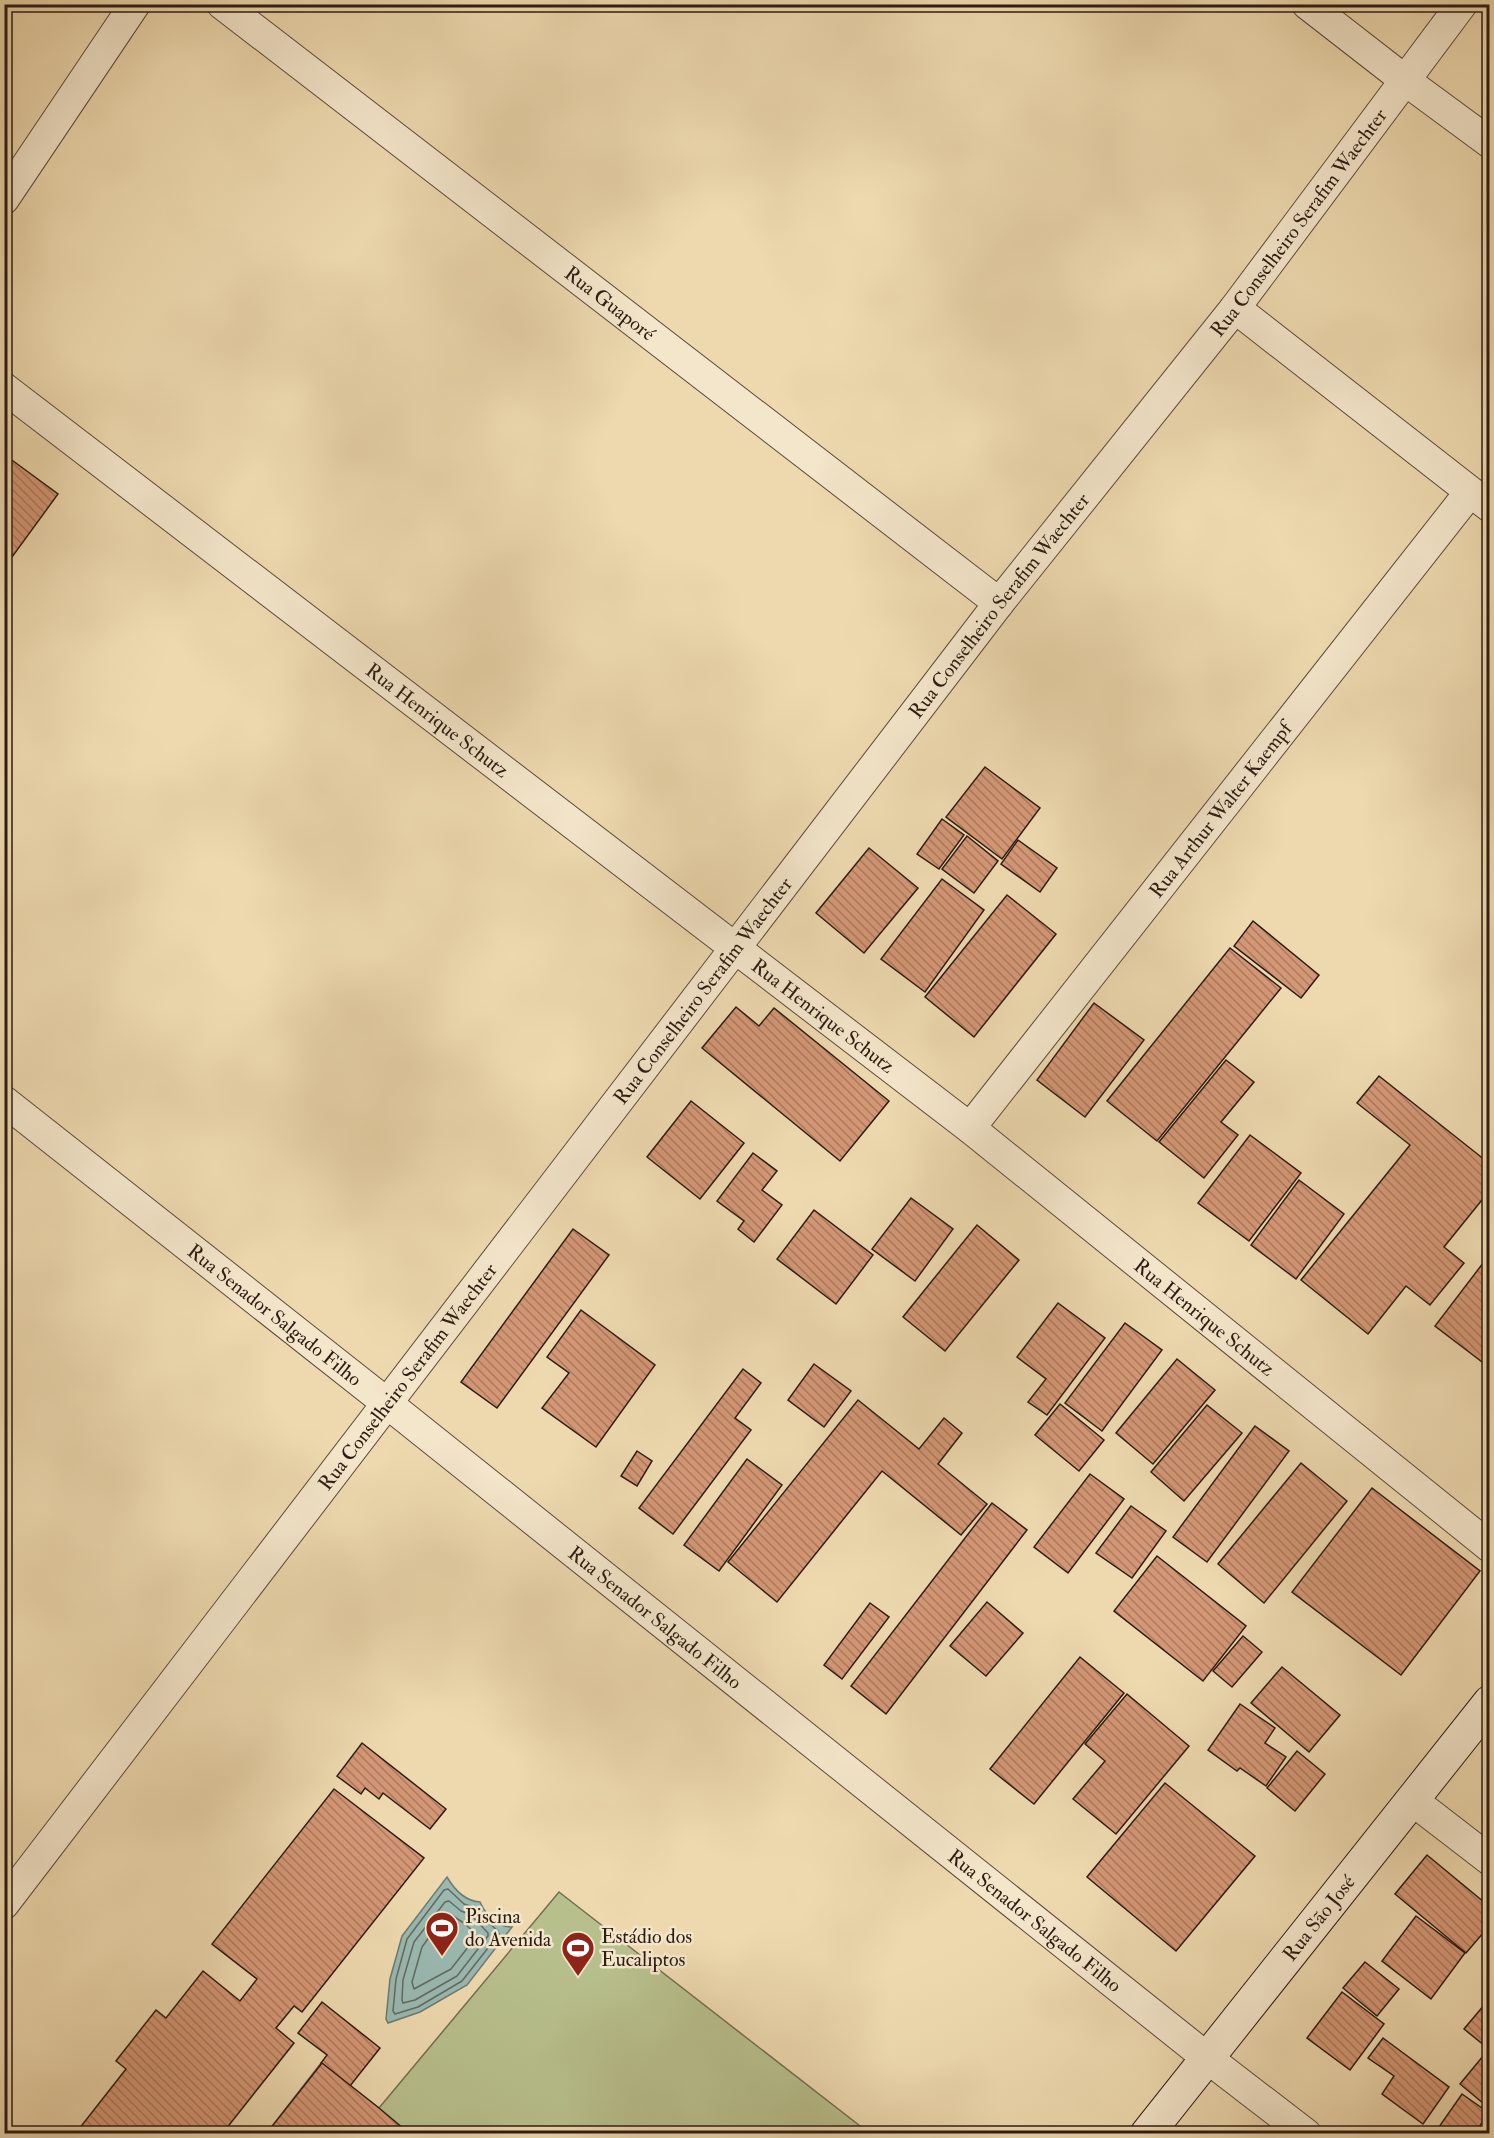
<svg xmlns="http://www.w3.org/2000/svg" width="1494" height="2138" viewBox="0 0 1494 2138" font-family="'IM FELL Double Pica',serif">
	<defs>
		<pattern id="building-back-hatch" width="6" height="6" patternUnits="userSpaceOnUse" patternTransform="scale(1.5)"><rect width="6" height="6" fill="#d49775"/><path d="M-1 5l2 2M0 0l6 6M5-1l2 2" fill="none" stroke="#ac7a5f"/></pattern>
	</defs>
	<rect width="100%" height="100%" fill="#eed9af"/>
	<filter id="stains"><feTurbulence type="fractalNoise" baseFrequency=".00333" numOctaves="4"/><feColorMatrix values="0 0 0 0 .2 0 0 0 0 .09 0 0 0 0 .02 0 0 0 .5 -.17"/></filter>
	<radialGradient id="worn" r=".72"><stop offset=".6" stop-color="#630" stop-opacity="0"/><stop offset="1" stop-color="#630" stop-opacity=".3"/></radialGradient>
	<polygon fill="#b7bf8c" stroke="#726e50" stroke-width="1.5" points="559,1892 869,2133 266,2134 321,2063 379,2108"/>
	<path fill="#9ab9b1" stroke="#6e7a72" stroke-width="1.5" d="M 447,1877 C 454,1889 465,1901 480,1902 C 486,1915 497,1927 512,1927 L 467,1985 L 420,2012 L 388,2023 L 386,2019 L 390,1979 L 402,1936 Z"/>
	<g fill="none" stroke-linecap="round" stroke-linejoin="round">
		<g stroke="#646a62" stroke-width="1.5">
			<polygon points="448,1889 464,1904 476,1908 482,1917 498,1931 499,1934 462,1981 418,2007 395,2014 393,2011 396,1979 407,1939 444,1890"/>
			<polygon points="449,1901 461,1911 471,1915 488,1933 488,1936 457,1976 415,2000 403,2003 402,2000 403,1980 414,1942 445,1902"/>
			<path d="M 450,1914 C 460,1921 471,1926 476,1937 L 451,1969 L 414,1989 L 412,1982 L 422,1947 L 446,1914 Z"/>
		</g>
	</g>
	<g fill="url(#building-back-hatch)" stroke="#2d1c13" stroke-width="1.5">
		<polygon points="5,455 58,494 4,568 4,456"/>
		<polygon points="985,767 1040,808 1002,859 946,817"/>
		<polygon points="942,819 964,835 939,869 917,854"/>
		<polygon points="967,836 998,861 974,893 942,869"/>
		<polygon points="1018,840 1057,868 1040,892 1001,864"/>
		<polygon points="869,848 918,888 864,953 816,913"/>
		<polygon points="942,879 984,910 925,992 881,959"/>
		<polygon points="1007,895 1056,934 974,1037 925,997"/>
		<polygon points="1253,921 1319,975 1301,998 1234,946"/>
		<polygon points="1230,948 1281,988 1157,1141 1107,1101"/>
		<polygon points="1094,1003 1144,1040 1085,1117 1037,1080"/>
		<polygon points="736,1007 759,1026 774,1008 889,1101 840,1161 702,1048"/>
		<polygon points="1226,1060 1254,1082 1221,1122 1238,1135 1204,1178 1159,1142"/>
		<polygon points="1379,1076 1490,1164 1490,1190 1444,1247 1464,1263 1430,1305 1406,1286 1368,1334 1301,1280 1410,1145 1357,1103"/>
		<polygon points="691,1101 744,1143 700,1199 647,1157"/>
		<polygon points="1250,1135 1301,1173 1249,1241 1198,1203"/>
		<polygon points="753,1153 777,1171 762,1190 782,1205 754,1242 738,1229 744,1221 717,1201"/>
		<polygon points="1299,1180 1344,1214 1296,1279 1251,1245"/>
		<polygon points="911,1198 953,1229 915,1281 872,1249"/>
		<polygon points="814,1210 873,1255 836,1304 777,1259"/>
		<polygon points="977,1225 1019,1260 945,1351 903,1317"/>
		<polygon points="573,1229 609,1255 497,1408 461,1382"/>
		<polygon points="1490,1254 1490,1368 1435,1326"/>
		<polygon points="1058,1303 1105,1338 1047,1415 1028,1402 1046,1379 1017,1357"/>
		<polygon points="581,1310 655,1365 596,1447 542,1408 569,1373 547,1357"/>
		<polygon points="1125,1323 1162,1350 1102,1431 1065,1403"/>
		<polygon points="1177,1359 1215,1390 1153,1464 1116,1433"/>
		<polygon points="814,1364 851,1391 824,1427 788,1400"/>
		<polygon points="743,1369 761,1383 735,1418 751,1430 673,1534 639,1508"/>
		<polygon points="858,1400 919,1449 944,1418 962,1433 938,1464 987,1504 961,1535 882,1471 777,1602 728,1562"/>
		<polygon points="1060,1404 1104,1440 1079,1471 1035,1435"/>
		<polygon points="1207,1405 1242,1433 1184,1501 1151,1472"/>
		<polygon points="1255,1426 1289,1451 1207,1562 1173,1537"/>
		<polygon points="637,1451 652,1461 637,1486 621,1476"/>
		<polygon points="747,1459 782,1485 719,1571 684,1545"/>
		<polygon points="1301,1463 1347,1501 1264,1603 1218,1564"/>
		<polygon points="1090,1474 1124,1499 1068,1573 1034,1547"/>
		<polygon points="1372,1488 1480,1571 1401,1675 1292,1592"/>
		<polygon points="992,1503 1027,1530 886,1714 851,1686"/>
		<polygon points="1131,1506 1166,1531 1132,1578 1096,1553"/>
		<polygon points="1157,1556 1246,1626 1203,1681 1114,1611"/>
		<polygon points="987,1602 1023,1633 986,1676 950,1646"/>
		<polygon points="870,1603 889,1617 842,1679 824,1665"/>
		<polygon points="1243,1636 1262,1652 1232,1687 1213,1671"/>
		<polygon points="1080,1657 1124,1693 1034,1804 990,1769"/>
		<polygon points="1282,1667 1340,1715 1309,1752 1251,1703"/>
		<polygon points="1127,1694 1189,1746 1116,1834 1073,1799 1105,1761 1085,1744"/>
		<polygon points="1240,1704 1275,1728 1265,1743 1286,1757 1266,1786 1240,1768 1237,1771 1208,1750"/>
		<polygon points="362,1743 446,1809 430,1829 383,1793 379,1799 365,1788 361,1794 337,1776"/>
		<polygon points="1297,1751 1325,1774 1295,1811 1267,1788"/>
		<polygon points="1165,1783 1255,1856 1176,1951 1087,1877"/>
		<polygon points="334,1789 424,1858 302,2012 294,2006 276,2028 294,2043 222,2134 75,2134 126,2069 116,2061 156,2010 166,2018 203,1971 240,2001 257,1979 212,1944"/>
		<polygon points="1427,1855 1490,1907 1490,1925 1466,1953 1395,1894"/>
		<polygon points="1416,1916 1465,1953 1431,1999 1382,1961"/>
		<polygon points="1365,1962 1399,1989 1377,2016 1343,1988"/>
		<polygon points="1342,1992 1384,2024 1350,2070 1307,2038"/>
		<polygon points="1490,1998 1490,2041 1485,2046 1464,2029"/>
		<polygon points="322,2002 380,2048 350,2086 321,2063 327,2055 298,2033"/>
		<polygon points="1383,2038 1449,2087 1423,2124 1382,2094 1394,2076 1368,2058"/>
		<polygon points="1488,2050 1490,2052 1490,2109 1460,2084"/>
		<polygon points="322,2063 379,2108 410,2134 266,2134"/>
		<polygon points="1462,2094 1489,2113 1474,2134 1434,2134"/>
	</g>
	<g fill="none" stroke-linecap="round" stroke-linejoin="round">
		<defs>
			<g id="street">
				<path id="s1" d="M 222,4 L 999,603"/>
				<polyline points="1307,4 1406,81 1490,143"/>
				<polyline points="4,199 135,4"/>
				<polyline points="1235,308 1490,507"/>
				<path id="s2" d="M 4,388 L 970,1128 L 1490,1547"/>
				<path id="s3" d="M 4,1101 L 388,1404 L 1206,2057 L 1306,2134"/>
				<path id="s4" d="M 970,1128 L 1470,492"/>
				<polyline points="1412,1800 1490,1860"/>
				<path id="s5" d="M 4,1904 L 999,603 L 1235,308 L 1462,4"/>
			</g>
			<g id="secondary">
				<path id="s6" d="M 1147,2134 L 1490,1702"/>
			</g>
		</defs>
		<use href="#street" stroke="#5d4b3a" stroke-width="32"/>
		<use href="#secondary" stroke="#2d1c13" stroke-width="35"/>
		<use href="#street" stroke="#f4e6cb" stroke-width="30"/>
		<use href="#secondary" stroke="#f4e6cb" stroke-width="33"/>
	</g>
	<defs>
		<symbol id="stadium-pin" viewBox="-11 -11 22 30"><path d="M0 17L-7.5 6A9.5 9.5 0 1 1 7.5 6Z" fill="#8f2418" stroke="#f4e6cb"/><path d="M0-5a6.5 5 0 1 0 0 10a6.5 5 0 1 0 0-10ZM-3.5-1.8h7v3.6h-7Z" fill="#fff"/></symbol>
	</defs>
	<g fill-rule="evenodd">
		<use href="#stadium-pin" x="423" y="1909" width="38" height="52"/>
		<use href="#stadium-pin" x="559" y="1929" width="38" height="52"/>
	</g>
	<g text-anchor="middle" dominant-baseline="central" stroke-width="5" stroke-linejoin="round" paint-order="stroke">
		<g font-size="20" fill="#2d1c13" stroke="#f4e6cb">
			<text stroke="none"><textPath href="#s5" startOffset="2122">Rua Conselheiro Serafim Waechter</textPath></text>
			<text stroke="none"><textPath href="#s1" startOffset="490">Rua Guaporé</textPath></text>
			<text stroke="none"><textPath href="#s5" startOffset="1636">Rua Conselheiro Serafim Waechter</textPath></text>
			<text stroke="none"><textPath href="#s2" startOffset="546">Rua Henrique Schutz</textPath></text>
			<text stroke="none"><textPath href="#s4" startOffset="405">Rua Arthur Walter Kaempf</textPath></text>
			<text stroke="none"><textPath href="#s5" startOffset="1150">Rua Conselheiro Serafim Waechter</textPath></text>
			<text stroke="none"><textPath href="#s2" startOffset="1032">Rua Henrique Schutz</textPath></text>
			<text stroke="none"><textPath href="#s3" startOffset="345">Rua Senador Salgado Filho</textPath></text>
			<text stroke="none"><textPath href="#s2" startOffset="1518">Rua Henrique Schutz</textPath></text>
			<text stroke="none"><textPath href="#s5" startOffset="664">Rua Conselheiro Serafim Waechter</textPath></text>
			<text stroke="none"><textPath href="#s3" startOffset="831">Rua Senador Salgado Filho</textPath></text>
			<text stroke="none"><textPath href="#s6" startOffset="276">Rua São José</textPath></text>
			<text stroke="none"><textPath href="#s3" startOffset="1317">Rua Senador Salgado Filho</textPath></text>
		</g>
		<g font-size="20" fill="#2d1c13" stroke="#f4e6cb" text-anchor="start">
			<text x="465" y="1916">Piscina<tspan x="465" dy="23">do Avenida</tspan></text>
			<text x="601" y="1936">Estádio dos<tspan x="601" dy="23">Eucaliptos</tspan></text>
		</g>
	</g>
	<rect width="1494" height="2138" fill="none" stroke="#eed9af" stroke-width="24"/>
	<rect x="6" y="6" width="1482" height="2126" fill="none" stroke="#2d1c13" stroke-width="3"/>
	<rect x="12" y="12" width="1470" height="2114" fill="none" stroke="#2d1c13" stroke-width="1.5"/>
	<rect width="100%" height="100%" filter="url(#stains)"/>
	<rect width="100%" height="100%" fill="url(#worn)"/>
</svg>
